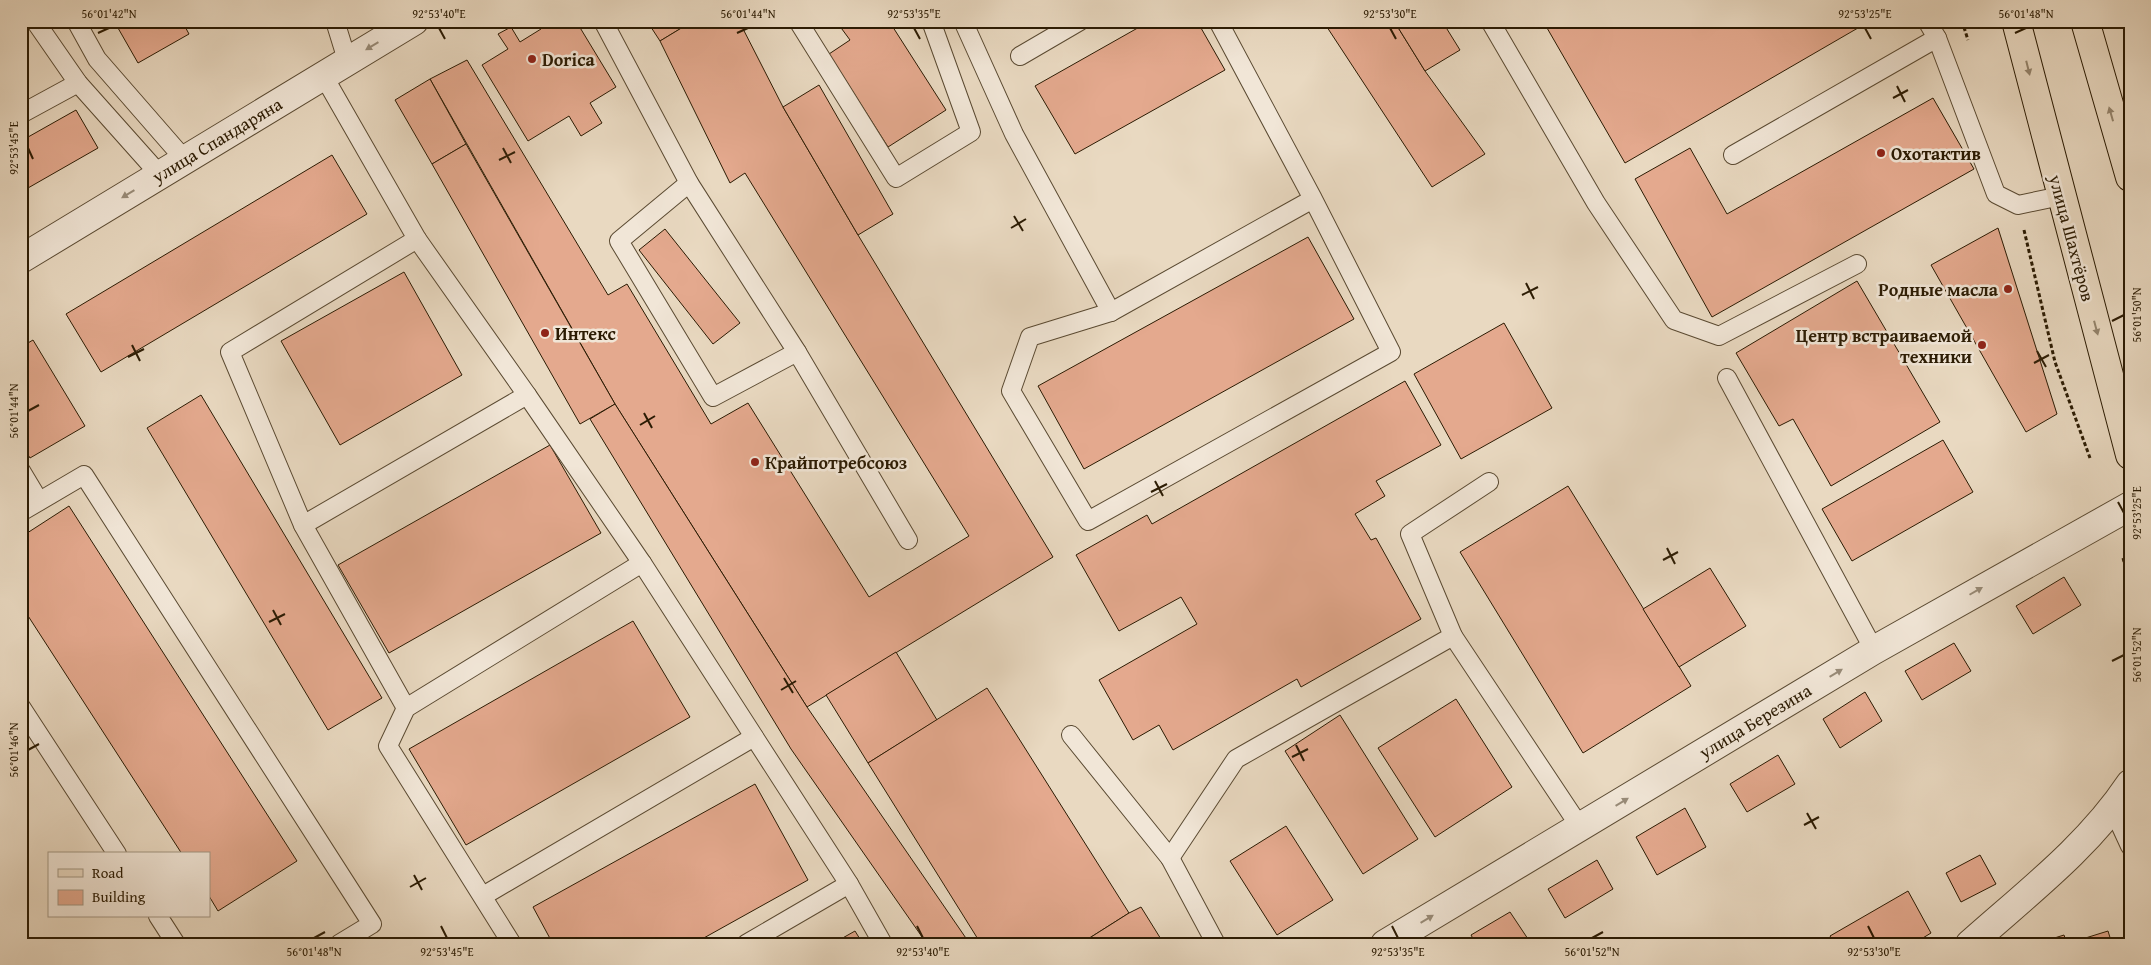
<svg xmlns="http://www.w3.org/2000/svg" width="2151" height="965" viewBox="0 0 2151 965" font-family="'Gentium Book Plus',serif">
	<rect width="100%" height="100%" fill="#e9d9c1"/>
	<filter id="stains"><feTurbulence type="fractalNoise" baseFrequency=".004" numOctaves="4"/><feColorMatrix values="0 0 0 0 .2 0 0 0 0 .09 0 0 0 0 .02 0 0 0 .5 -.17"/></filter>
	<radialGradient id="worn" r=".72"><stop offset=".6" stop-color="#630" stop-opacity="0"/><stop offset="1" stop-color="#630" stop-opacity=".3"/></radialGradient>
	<g fill="#e4a98e" stroke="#2b1b03">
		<polygon points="114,21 182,21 189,34 138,63"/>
		<polygon points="537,21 576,21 616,87 590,103 602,123 581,136 569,116 528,141 482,65 508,49 498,34 511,27 520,42 541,29"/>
		<polygon points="647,21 693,21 660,41"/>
		<polygon points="693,21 739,21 783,107 858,235 1053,557 807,707 615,404 430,79 467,60 608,295 627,284 711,424 748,403 869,597 969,536 745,173 730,183 660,41"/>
		<polygon points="836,21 889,21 946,110 888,147 829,54 850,40"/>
		<polygon points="1150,21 1197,21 1225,70 1075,154 1035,86"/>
		<polygon points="1323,21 1394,21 1425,71 1485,154 1432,187"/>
		<polygon points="1394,21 1442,21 1460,50 1425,71"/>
		<polygon points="1543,21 1870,21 1625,163"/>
		<polygon points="430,79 466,144 432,164 395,100"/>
		<polygon points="819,85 893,214 858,235 783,107"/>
		<polygon points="1933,98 1974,169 1712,317 1635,179 1690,148 1727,214"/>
		<polygon points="76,110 98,148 21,192 21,141"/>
		<polygon points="466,144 615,404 580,424 432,164"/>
		<polygon points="332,155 367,214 101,372 66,314"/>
		<polygon points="1998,228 2057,414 2026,432 1931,265"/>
		<polygon points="665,229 740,323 713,344 639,250"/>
		<polygon points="1308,237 1354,319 1084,469 1038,386"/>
		<polygon points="404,272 462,375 340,445 281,341"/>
		<polygon points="1857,281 1940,422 1831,486 1793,419 1779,426 1736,353"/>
		<polygon points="1504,323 1552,408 1461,459 1414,374"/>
		<polygon points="33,340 85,426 30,458 21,443 21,347"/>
		<polygon points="1405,381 1441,445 1376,481 1385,496 1355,514 1371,540 1376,538 1421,619 1301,687 1297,679 1173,750 1159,725 1133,740 1099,680 1197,624 1181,597 1119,631 1076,555 1147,515 1152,524"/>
		<polygon points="201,395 382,698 328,730 147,428"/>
		<polygon points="615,404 807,707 970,944 927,944 791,749 590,419"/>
		<polygon points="1943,440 1973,492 1852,561 1822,509"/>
		<polygon points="550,445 601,533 389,653 338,565"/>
		<polygon points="1568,486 1691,686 1583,753 1460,552"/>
		<polygon points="69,506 297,861 218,911 209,896 209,854 182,854 21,605 21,537"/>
		<polygon points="1710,568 1746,626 1679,667 1643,609"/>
		<polygon points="2064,577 2081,605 2033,634 2016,606"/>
		<polygon points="633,621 690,717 466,845 409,749"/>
		<polygon points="1954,643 1971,671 1922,700 1905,671"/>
		<polygon points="896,652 937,720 868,763 826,695"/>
		<polygon points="987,688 1129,913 1080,944 981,944 868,763"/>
		<polygon points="1865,692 1882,721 1840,748 1823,719"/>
		<polygon points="1456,699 1512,787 1435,837 1378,748"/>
		<polygon points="1340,715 1418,839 1363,874 1285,751"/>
		<polygon points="1778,755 1795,784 1747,812 1730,784"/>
		<polygon points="755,784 808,880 693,944 553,944 533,907"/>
		<polygon points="1685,808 1706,847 1657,875 1636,837"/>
		<polygon points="1286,826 1333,900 1277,935 1230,861"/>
		<polygon points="1980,855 1996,884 1961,902 1946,873"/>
		<polygon points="1597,860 1613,889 1565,918 1548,889"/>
		<polygon points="1908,891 1931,933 1913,944 1835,944 1830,936"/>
		<polygon points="1141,907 1164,944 1080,944 1129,913"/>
		<polygon points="1510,912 1528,939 1520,944 1476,944 1471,935"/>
		<polygon points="855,931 863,944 832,944"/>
		<polygon points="2108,931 2112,944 2079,944 2079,940"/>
		<polygon points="2064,935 2067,944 2042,944 2048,940"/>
	</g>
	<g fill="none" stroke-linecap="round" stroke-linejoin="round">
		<defs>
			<g id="service">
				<polyline points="35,21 78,83 160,175"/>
				<polyline points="76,21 97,59 185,160"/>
				<polyline points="335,21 347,60"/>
				<polyline points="603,21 689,183 797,352"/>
				<polyline points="798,21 896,178 971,132 931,21"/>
				<polyline points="963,21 1014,134 1111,312"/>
				<polyline points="1218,21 1313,199 1111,312 1030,337 1011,391 1088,521 1391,352 1313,199"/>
				<polyline points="1490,21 1596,203 1674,320 1719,336 1857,264"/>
				<polyline points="1927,21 1937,38 1996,194 2018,205 2061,196"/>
				<polyline points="1020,56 1080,21"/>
				<polyline points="323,75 417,239 230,352 303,525 527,395 642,563"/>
				<polyline points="21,114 78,83"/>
				<polyline points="1733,155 1937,38"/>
				<polyline points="689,183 619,241 713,397 797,352 908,540"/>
				<polyline points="417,239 527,395"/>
				<polyline points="1727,378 1874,650"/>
				<polyline points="21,471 39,501"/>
				<polyline points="21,512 84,475 372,924 339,944"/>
				<polyline points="303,525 406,708"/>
				<polyline points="1453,636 1580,827"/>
				<polyline points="21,707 117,854"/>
				<polyline points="1071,735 1170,858 1216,944"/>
				<polyline points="2113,809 2130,846"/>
				<polyline points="1170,858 1236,759 1453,636 1410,534 1489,482"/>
				<polyline points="483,896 754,737"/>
				<polyline points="158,916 176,944"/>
				<polyline points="512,944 388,746 406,708 642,563 849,884 883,944"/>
				<polyline points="746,944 849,884"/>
			</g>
			<path id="minor" d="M 1970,944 C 2026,894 2088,847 2130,784"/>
			<g id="tertiary">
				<polyline points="21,259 414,21"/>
				<polyline points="1385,944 1874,650 2130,506"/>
			</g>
			<g id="primary">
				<polyline points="2016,21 2130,455"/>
				<polyline points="2085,21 2130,177"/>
			</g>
		</defs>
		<use href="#service" stroke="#5a4a32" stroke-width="20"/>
		<use href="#minor" stroke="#5a4a32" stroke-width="30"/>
		<use href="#tertiary" stroke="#5a4a32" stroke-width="30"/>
		<use href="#primary" stroke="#2b1b03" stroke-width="30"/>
		<g stroke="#2b1b03" stroke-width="3" stroke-dasharray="4 2.5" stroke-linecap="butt">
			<polyline points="1962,21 1968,40"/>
			<polyline points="2024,230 2055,362 2090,458"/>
			<polyline points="2123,558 2130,583"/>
		</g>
		<use href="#service" stroke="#f1e6d7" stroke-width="18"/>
		<use href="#minor" stroke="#f1e6d7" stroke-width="28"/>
		<use href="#tertiary" stroke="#f1e6d7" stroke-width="28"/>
		<use href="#primary" stroke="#e9d9c1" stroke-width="28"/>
	</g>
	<defs><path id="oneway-solid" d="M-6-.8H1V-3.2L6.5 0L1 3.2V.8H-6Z" transform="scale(1.25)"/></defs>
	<g fill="#988b78">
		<use href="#oneway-solid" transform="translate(372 46) rotate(149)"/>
		<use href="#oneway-solid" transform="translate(128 194) rotate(149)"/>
		<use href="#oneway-solid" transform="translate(1976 591) rotate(-30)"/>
		<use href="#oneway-solid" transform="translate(1836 673) rotate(-31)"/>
		<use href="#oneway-solid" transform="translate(1622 802) rotate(-31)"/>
		<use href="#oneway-solid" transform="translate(1427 919) rotate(-31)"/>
	</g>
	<g fill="#94846c">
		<use href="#oneway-solid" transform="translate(2028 68) rotate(76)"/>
		<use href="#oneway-solid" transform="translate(2111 114) rotate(-106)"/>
		<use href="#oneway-solid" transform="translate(2096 328) rotate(75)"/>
	</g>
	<path fill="none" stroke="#2b1b03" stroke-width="2" d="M 439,28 L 445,39M 914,28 L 920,39M 1390,28 L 1396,39M 1865,28 L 1871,39M 98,33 L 109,28M 737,33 L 748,28M 2015,33 L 2026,28M 1897,86 L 1905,102M 1893,98 L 1908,90M 28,148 L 33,159M 503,148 L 511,163M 499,160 L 515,152M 1014,216 L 1023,231M 1011,228 L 1026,219M 1526,283 L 1534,299M 1522,295 L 1538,287M 2112,321 L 2124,315M 132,345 L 140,361M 2037,351 L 2046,367M 128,357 L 144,349M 2034,363 L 2049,355M 28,411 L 39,405M 644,413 L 652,428M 640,425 L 655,416M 1155,481 L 1163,496M 1151,492 L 1167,484M 2118,502 L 2124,513M 1667,548 L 1675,564M 1663,560 L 1678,552M 273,610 L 281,625M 269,622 L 285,614M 2112,661 L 2124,655M 784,678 L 793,693M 781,690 L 796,681M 1296,745 L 1304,761M 28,750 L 39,744M 1292,757 L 1308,749M 1807,813 L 1816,829M 1804,825 L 1819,817M 414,875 L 422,890M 410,887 L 426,878M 441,926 L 447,938M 917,926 L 923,938M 1392,926 L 1398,938M 1868,926 L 1874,938M 314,938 L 325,932M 1592,938 L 1603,932"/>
	<g fill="#8f2418" stroke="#f1e6d7" stroke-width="2">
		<circle cx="532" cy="59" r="5"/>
		<circle cx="1881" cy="153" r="5"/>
		<circle cx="2008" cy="289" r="5"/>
		<circle cx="545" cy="333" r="5"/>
		<circle cx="1982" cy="345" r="5"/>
		<circle cx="755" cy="462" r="5"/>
	</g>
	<g text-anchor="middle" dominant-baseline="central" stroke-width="5" stroke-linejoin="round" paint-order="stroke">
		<g font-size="18" font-weight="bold" fill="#2b1b03" stroke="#f1e6d7" text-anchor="start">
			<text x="542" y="59">Dorica</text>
			<text x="1891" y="153">Охотактив</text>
			<text x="1998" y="289" text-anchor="end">Родные масла</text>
			<text x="555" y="333">Интекс</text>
			<text x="1972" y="335" text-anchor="end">Центр встраиваемой<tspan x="1972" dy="21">техники</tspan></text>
			<text x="765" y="462">Крайпотребсоюз</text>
		</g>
		<g font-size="18" fill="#2b1b03" stroke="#f1e6d7">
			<text transform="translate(217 140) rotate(-31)">улица Спандаряна</text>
			<text transform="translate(2072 238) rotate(75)">улица Шахтёров</text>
			<text transform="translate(1755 721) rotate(-31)">улица Березина</text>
		</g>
	</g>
	<rect width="2151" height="965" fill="none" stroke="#e9d9c1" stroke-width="55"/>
	<rect x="48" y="852" width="162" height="65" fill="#f1e6d7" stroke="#a29582"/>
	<rect x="58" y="869" width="25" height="8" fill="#e9d9c1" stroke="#a29582"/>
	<text x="92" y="878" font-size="15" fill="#2b1b03">Road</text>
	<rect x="58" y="890" width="25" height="15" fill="#e4a98e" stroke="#a29582"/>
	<text x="92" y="902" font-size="15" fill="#2b1b03">Building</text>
	<rect x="28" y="28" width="2096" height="910" fill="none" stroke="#2b1b03" stroke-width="2"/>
	<g font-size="12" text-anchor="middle" fill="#2b1b03">
		<text x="109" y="18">56°01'42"N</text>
		<text x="439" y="18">92°53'40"E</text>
		<text x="748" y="18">56°01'44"N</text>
		<text x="914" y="18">92°53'35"E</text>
		<text x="1390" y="18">92°53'30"E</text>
		<text x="1865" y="18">92°53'25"E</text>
		<text x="2026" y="18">56°01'48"N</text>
		<text transform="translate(14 148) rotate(-90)" y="4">92°53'45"E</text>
		<text transform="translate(2137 315) rotate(-90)" y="4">56°01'50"N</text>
		<text transform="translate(14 411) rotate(-90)" y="4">56°01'44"N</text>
		<text transform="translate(2137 513) rotate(-90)" y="4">92°53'25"E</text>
		<text transform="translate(2137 655) rotate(-90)" y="4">56°01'52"N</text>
		<text transform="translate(14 750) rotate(-90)" y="4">56°01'46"N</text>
		<text x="314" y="956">56°01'48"N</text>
		<text x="447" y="956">92°53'45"E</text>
		<text x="923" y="956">92°53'40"E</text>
		<text x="1398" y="956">92°53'35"E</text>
		<text x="1592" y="956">56°01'52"N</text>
		<text x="1874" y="956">92°53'30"E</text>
	</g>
	<rect width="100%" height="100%" filter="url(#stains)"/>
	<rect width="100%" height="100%" fill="url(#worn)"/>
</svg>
